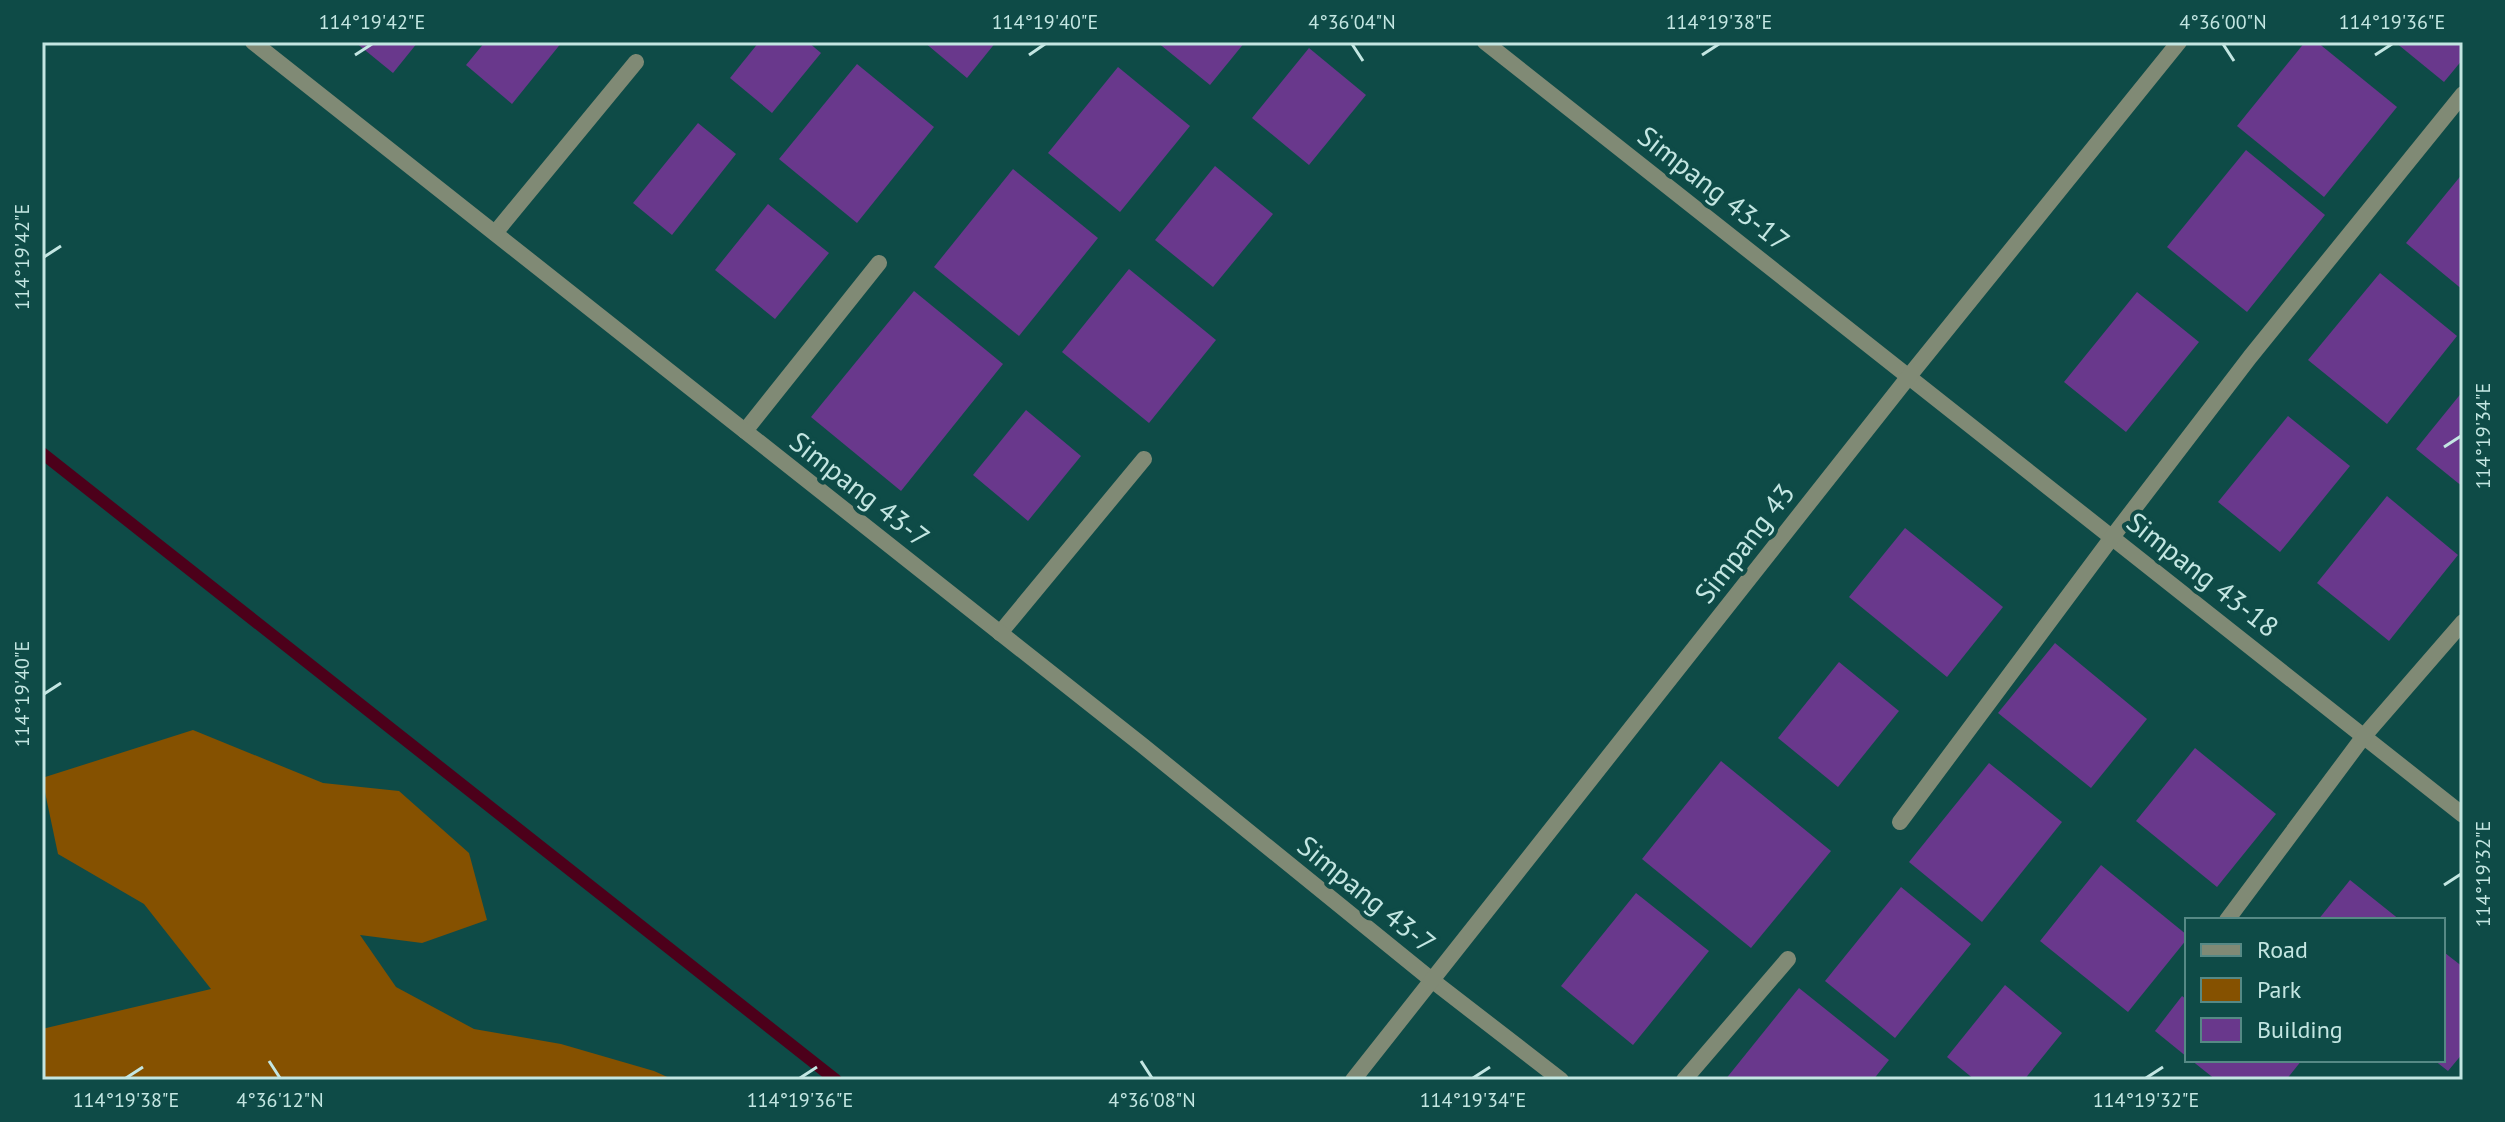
<svg xmlns="http://www.w3.org/2000/svg" width="2505" height="1122" viewBox="0 0 2505 1122" font-family="'PT Sans',sans-serif">
	<rect width="100%" height="100%" fill="#0e4b47"/>
	<polygon fill="#855100" points="193,730 323,783 399,791 469,853 487,920 422,943 360,935 396,987 474,1029 561,1044 654,1071 674,1080 42,1080 42,1029 211,989 144,904 58,854 42,778"/>
	<g fill="none" stroke-linecap="round" stroke-linejoin="round">
		<polyline stroke="#4c001a" stroke-width="12" points="42,453 836,1080"/>
	</g>
	<g fill="#69388c">
		<polygon points="355,42 418,42 393,73"/>
		<polygon points="485,42 562,42 512,104 466,65"/>
		<polygon points="759,42 808,42 821,53 772,113 730,78"/>
		<polygon points="924,42 996,42 967,78"/>
		<polygon points="1157,42 1245,42 1210,85"/>
		<polygon points="2305,42 2317,42 2397,107 2324,197 2237,126"/>
		<polygon points="2395,42 2463,42 2463,59 2444,82"/>
		<polygon points="1309,48 1366,95 1309,165 1252,118"/>
		<polygon points="857,64 934,127 857,223 779,159"/>
		<polygon points="1118,67 1190,126 1120,212 1048,153"/>
		<polygon points="698,123 736,154 672,235 633,203"/>
		<polygon points="2246,150 2325,215 2247,312 2167,247"/>
		<polygon points="1215,166 1273,214 1213,287 1155,240"/>
		<polygon points="1013,169 1098,238 1019,336 934,267"/>
		<polygon points="2463,173 2463,290 2406,243"/>
		<polygon points="768,204 829,253 775,319 715,270"/>
		<polygon points="1129,269 1216,340 1149,423 1062,352"/>
		<polygon points="2380,273 2457,336 2387,424 2308,360"/>
		<polygon points="914,291 1003,364 901,491 811,417"/>
		<polygon points="2137,292 2199,342 2126,432 2064,382"/>
		<polygon points="2463,391 2463,487 2416,449"/>
		<polygon points="1026,410 1081,456 1028,521 973,475"/>
		<polygon points="2288,416 2350,466 2280,552 2218,502"/>
		<polygon points="2387,496 2458,555 2389,641 2317,583"/>
		<polygon points="1905,528 2003,607 1947,677 1849,597"/>
		<polygon points="2055,643 2147,719 2091,788 1998,713"/>
		<polygon points="1839,662 1899,711 1838,787 1778,738"/>
		<polygon points="2195,748 2276,814 2217,887 2136,821"/>
		<polygon points="1721,761 1831,851 1751,948 1642,859"/>
		<polygon points="1989,763 2062,822 1982,922 1909,862"/>
		<polygon points="2101,865 2187,935 2187,939 2128,1012 2040,941"/>
		<polygon points="2350,880 2400,920 2318,920"/>
		<polygon points="1901,887 1971,944 1895,1038 1825,981"/>
		<polygon points="1636,893 1709,951 1633,1045 1561,986"/>
		<polygon points="2445,953 2463,967 2463,1053 2448,1071 2434,1060 2443,1060 2443,956"/>
		<polygon points="2005,985 2062,1033 2024,1080 1975,1080 1947,1057"/>
		<polygon points="1799,988 1889,1060 1873,1080 1725,1080"/>
		<polygon points="2182,996 2187,1000 2187,1057 2155,1031"/>
		<polygon points="2191,1060 2302,1060 2286,1080 2216,1080"/>
	</g>
	<g fill="none" stroke-linecap="round" stroke-linejoin="round">
		<g stroke="#808a75" stroke-width="16">
			<polyline points="495,233 636,62"/>
			<polyline points="745,431 879,263"/>
			<polyline points="1000,633 1144,459"/>
		</g>
		<g stroke="#808a75" stroke-width="16">
			<polyline points="253,42 1142,745 1433,981 1561,1080"/>
			<polyline points="1485,42 2463,815"/>
			<polyline points="1900,822 2113,536 2250,357 2463,94"/>
			<polyline points="2227,920 2364,736 2463,622"/>
			<polyline points="1353,1080 1910,375 2179,42"/>
			<polyline points="1684,1080 1788,959"/>
		</g>
	</g>
	<path fill="none" stroke="#c3e6e2" stroke-width="3" d="M 1352,44 L 1363,61M 2223,44 L 2234,61M 355,55 L 372,44M 1029,55 L 1045,44M 1702,55 L 1719,44M 2375,55 L 2392,44M 44,257 L 61,246M 2444,447 L 2461,436M 44,694 L 61,683M 2444,885 L 2461,874M 269,1061 L 280,1078M 1141,1061 L 1152,1078M 126,1078 L 143,1067M 800,1078 L 817,1067M 1473,1078 L 1490,1067M 2146,1078 L 2163,1067"/>
	<g text-anchor="middle" dominant-baseline="central" stroke-width="8" stroke-linejoin="round" paint-order="stroke">
		<g font-size="28" fill="#c3e6e2" stroke="#0e4b47">
			<text transform="translate(1714 188) rotate(38)">Simpang 43-17</text>
			<text transform="translate(860 489) rotate(38)">Simpang 43-7</text>
			<text transform="translate(1744 543) rotate(-52)">Simpang 43</text>
			<text transform="translate(2203 574) rotate(38)">Simpang 43-18</text>
			<text transform="translate(1367 894) rotate(39)">Simpang 43-7</text>
		</g>
	</g>
	<rect width="2505" height="1122" fill="none" stroke="#0e4b47" stroke-width="88"/>
	<rect x="2185" y="918" width="260" height="144" fill="#0e4b47" stroke="#568985" stroke-width="2"/>
	<rect x="2201" y="944" width="40" height="12" fill="#808a75" stroke="#568985" stroke-width="2"/>
	<text x="2257" y="958" font-size="24" fill="#c3e6e2">Road</text>
	<rect x="2201" y="978" width="40" height="24" fill="#855100" stroke="#568985" stroke-width="2"/>
	<text x="2257" y="998" font-size="24" fill="#c3e6e2">Park</text>
	<rect x="2201" y="1018" width="40" height="24" fill="#69388c" stroke="#568985" stroke-width="2"/>
	<text x="2257" y="1038" font-size="24" fill="#c3e6e2">Building</text>
	<rect x="44" y="44" width="2417" height="1034" fill="none" stroke="#c3e6e2" stroke-width="3"/>
	<g font-size="20" text-anchor="middle" fill="#c3e6e2">
		<text x="372" y="29">114°19'42"E</text>
		<text x="1045" y="29">114°19'40"E</text>
		<text x="1352" y="29">4°36'04"N</text>
		<text x="1719" y="29">114°19'38"E</text>
		<text x="2223" y="29">4°36'00"N</text>
		<text x="2392" y="29">114°19'36"E</text>
		<text transform="translate(22 257) rotate(-90)" y="7">114°19'42"E</text>
		<text transform="translate(2483 436) rotate(-90)" y="7">114°19'34"E</text>
		<text transform="translate(22 694) rotate(-90)" y="7">114°19'40"E</text>
		<text transform="translate(2483 874) rotate(-90)" y="7">114°19'32"E</text>
		<text x="126" y="1107">114°19'38"E</text>
		<text x="280" y="1107">4°36'12"N</text>
		<text x="800" y="1107">114°19'36"E</text>
		<text x="1152" y="1107">4°36'08"N</text>
		<text x="1473" y="1107">114°19'34"E</text>
		<text x="2146" y="1107">114°19'32"E</text>
	</g>
</svg>
